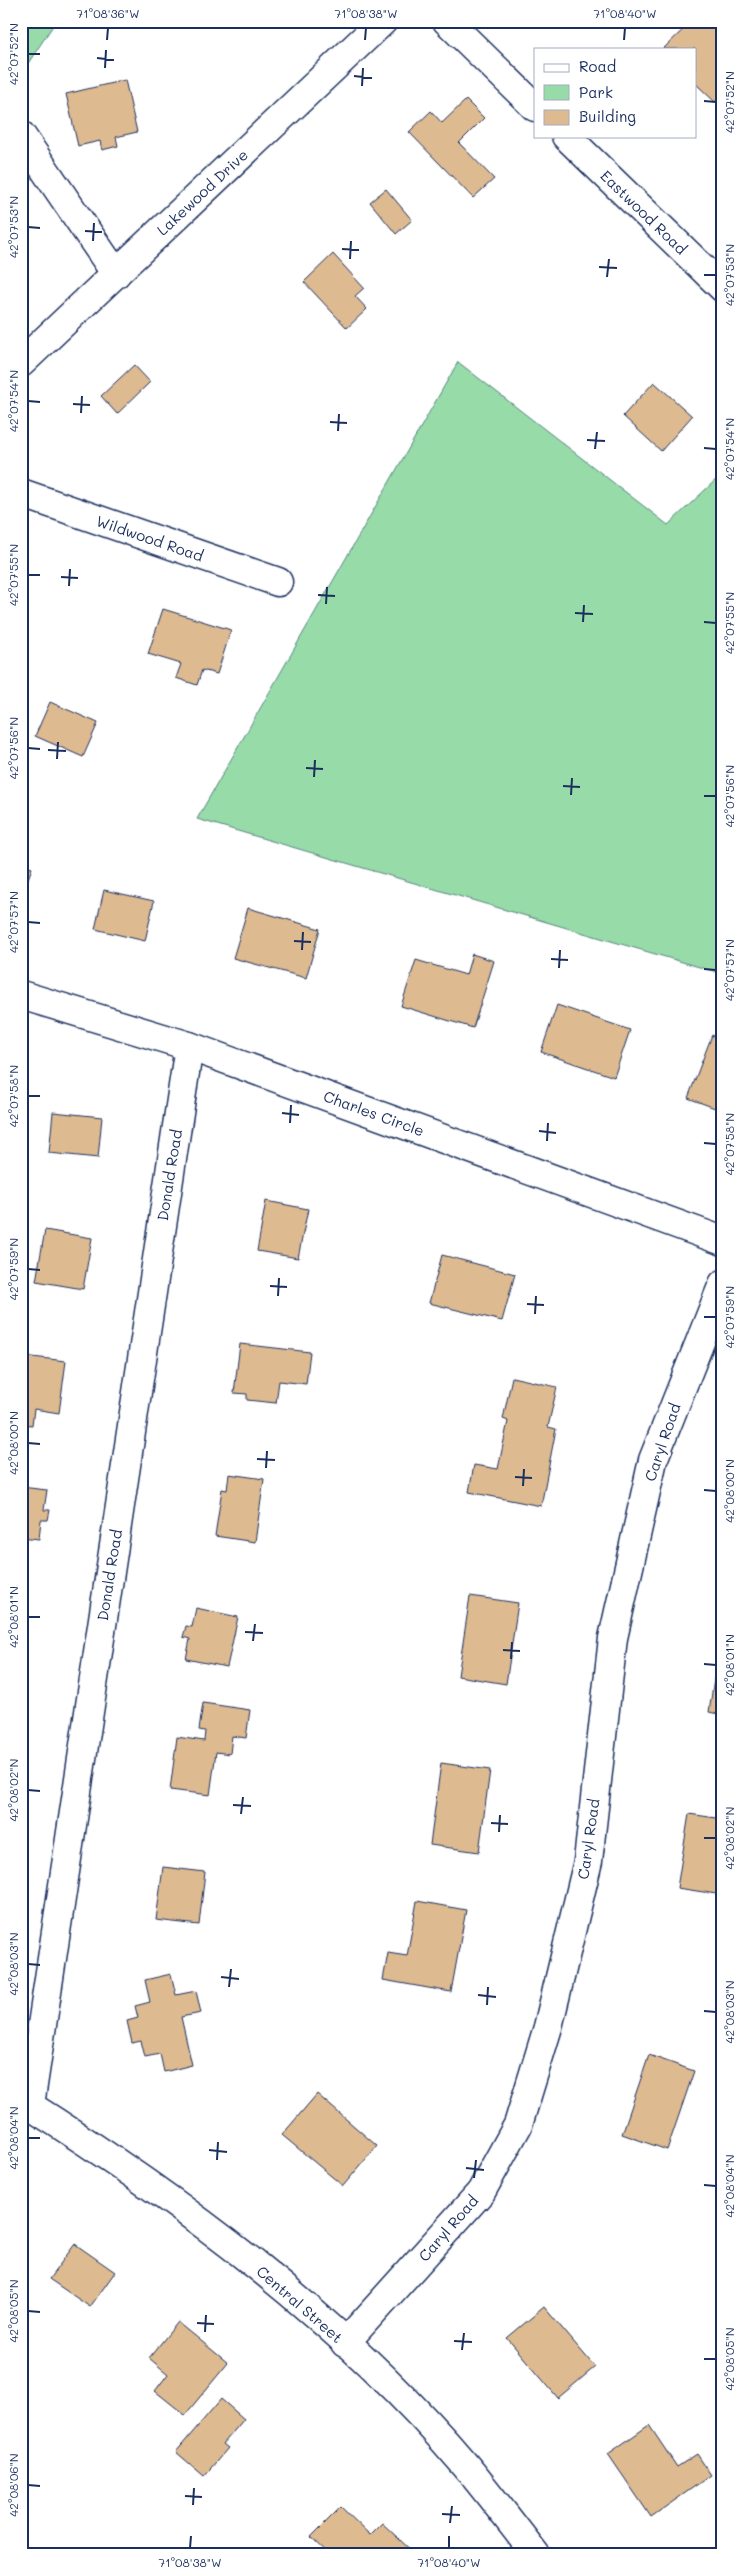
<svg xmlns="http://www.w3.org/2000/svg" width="744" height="2576" viewBox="0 0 744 2576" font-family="Mali,sans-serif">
	<rect width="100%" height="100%" fill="#fff"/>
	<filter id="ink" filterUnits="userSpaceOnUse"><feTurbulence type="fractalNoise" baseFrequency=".02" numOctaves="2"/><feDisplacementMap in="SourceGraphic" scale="10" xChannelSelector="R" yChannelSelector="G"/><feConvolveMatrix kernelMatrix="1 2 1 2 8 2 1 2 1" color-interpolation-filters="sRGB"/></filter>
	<g filter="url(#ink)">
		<g fill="#97dba8" stroke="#598583">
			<polygon points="21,21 56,21 21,74"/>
			<polygon points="458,362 668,525 723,473 723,974 197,819"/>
		</g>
		<g fill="#deba90" stroke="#1b2f5e">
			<polygon points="692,21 712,21 716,25 723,21 723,55 719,59 723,64 723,95 715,102 695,83 695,49 663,49"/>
			<polygon points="125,80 137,132 116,137 118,146 102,150 100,141 78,146 66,94"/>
			<polygon points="466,100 484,118 459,143 494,179 473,198 409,132 431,111 442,123"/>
			<polygon points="386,189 412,220 396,234 370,202"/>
			<polygon points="333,254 364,288 355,296 367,309 347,328 304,282"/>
			<polygon points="134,365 150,382 117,414 101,396"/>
			<polygon points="654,382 692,416 661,451 623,416"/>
			<polygon points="163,609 231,630 217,674 202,670 197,685 176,678 181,664 148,654"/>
			<polygon points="50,702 98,723 83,757 35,736"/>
			<polygon points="21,864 32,868 21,898"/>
			<polygon points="104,890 154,901 145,941 95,929"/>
			<polygon points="248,908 320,929 306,978 233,958"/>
			<polygon points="472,954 494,961 473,1028 401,1006 416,960 466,975"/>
			<polygon points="557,1005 630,1030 614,1077 541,1052"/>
			<polygon points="712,1035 723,1040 723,1111 688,1098"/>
			<polygon points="53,1112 102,1117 98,1158 49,1153"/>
			<polygon points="266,1201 308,1209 298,1258 257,1251"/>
			<polygon points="45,1230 92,1238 83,1289 36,1281"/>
			<polygon points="442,1255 515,1274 502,1321 429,1303"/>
			<polygon points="240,1344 310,1352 306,1384 279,1381 276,1403 247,1400 247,1394 234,1393"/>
			<polygon points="24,1356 66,1361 59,1413 34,1409 32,1425 21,1424 21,1376"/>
			<polygon points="512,1377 557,1387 548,1427 556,1429 541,1506 469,1492 474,1465 498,1469 508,1421 503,1419"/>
			<polygon points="229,1474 264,1479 255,1542 215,1536 222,1489 227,1490"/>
			<polygon points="21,1487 47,1490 44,1510 50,1510 48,1520 41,1520 39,1539 21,1537"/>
			<polygon points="470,1596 518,1603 506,1684 458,1676"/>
			<polygon points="196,1608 238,1617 227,1667 186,1659 190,1639 183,1637 186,1626 192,1627"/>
			<polygon points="21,1617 26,1618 21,1641"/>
			<polygon points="721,1634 723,1635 723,1715 709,1712"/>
			<polygon points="203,1703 250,1710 246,1738 232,1736 230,1754 216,1752 210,1795 170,1790 177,1737 204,1741 205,1731 199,1730"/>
			<polygon points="441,1763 490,1770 479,1852 430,1845"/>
			<polygon points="689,1814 723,1819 723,1895 677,1888"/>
			<polygon points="163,1867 205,1872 199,1925 156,1920"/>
			<polygon points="417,1901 466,1910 451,1992 383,1980 388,1953 407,1956"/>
			<polygon points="171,1974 176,1995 196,1991 201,2013 181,2017 192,2065 164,2072 160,2054 145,2057 141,2041 132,2043 127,2021 138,2018 135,2006 150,2002 145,1980"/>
			<polygon points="649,2055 694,2071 667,2150 622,2134"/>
			<polygon points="317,2094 377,2146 343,2186 282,2135"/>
			<polygon points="75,2244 115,2272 90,2307 49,2279"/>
			<polygon points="544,2307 595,2367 558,2398 507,2338"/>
			<polygon points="178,2322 228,2363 185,2415 155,2391 168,2374 149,2358"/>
			<polygon points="221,2399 244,2419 223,2444 228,2448 204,2476 176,2452"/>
			<polygon points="649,2425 677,2467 697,2454 711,2475 651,2517 608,2454"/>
			<polygon points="341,2507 370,2535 382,2523 416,2555 330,2555 311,2537"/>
		</g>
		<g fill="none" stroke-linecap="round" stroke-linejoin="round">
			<defs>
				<g id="minor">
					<polyline points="447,21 535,107"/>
					<polyline points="21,135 116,274"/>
					<polyline points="566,136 723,288"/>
					<polyline points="21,363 383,21"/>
					<polyline points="21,493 278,582"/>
					<polyline points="21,995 189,1046 723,1241"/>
					<polyline points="30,2105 189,1046"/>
					<polyline points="345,2343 481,2192 518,2125 548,2027 588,1861 613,1638 653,1460 723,1284"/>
				</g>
				<path id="major" d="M 21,2100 C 183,2202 341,2319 466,2466 C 490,2495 513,2525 536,2555"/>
			</defs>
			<use href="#minor" stroke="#1b2f5e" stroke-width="31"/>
			<use href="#major" stroke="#1b2f5e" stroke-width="31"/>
			<use href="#minor" stroke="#fff" stroke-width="28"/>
			<use href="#major" stroke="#fff" stroke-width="28"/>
		</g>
	</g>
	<path fill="none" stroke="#1b2f5e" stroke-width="2" d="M 107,40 L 108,28M 365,40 L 366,28M 624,40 L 625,28M 28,54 L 40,54M 97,58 L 114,60M 105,68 L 106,50M 354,76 L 372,78M 362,86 L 363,68M 704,101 L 716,102M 28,227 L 40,228M 85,231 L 102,232M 93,241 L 94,223M 342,249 L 359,250M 350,259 L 351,241M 599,267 L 617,268M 704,275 L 716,275M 607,277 L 609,259M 28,401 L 40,402M 73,404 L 90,405M 81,413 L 82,396M 330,422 L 347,423M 338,431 L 339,414M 587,440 L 605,441M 704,448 L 716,449M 595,449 L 597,432M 28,575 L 40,575M 61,577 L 78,578M 69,586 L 70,569M 318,595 L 335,596M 326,604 L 327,587M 575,613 L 593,614M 583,622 L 584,605M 704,622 L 716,623M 28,748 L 40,749M 48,750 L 66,751M 57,759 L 58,742M 306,768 L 323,769M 314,777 L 315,760M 563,786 L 580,787M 571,795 L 572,778M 704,796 L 716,796M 28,922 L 40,923M 294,941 L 311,942M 302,950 L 303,932M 551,959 L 568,960M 559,968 L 560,950M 704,969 L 716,970M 28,1096 L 40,1096M 282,1113 L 299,1115M 290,1123 L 291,1105M 539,1131 L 556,1133M 547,1141 L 548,1123M 704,1143 L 716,1144M 28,1269 L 40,1270M 270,1286 L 287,1287M 278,1296 L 279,1278M 527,1304 L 544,1305M 535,1314 L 536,1296M 704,1317 L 716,1317M 28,1443 L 40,1444M 257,1459 L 275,1460M 266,1468 L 267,1451M 515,1477 L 532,1478M 523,1486 L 524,1469M 704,1490 L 716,1491M 28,1617 L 40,1617M 245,1632 L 263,1633M 253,1641 L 255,1624M 503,1650 L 520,1651M 511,1659 L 512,1642M 704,1664 L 716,1665M 28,1790 L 40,1791M 233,1805 L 251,1806M 241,1814 L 243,1797M 491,1823 L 508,1824M 499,1832 L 500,1815M 704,1838 L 716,1838M 28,1964 L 40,1965M 221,1977 L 239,1979M 229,1987 L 231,1969M 478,1995 L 496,1997M 487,2005 L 488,1987M 704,2011 L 716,2012M 28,2138 L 40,2138M 209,2150 L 227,2152M 217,2160 L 218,2142M 466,2168 L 484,2170M 474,2178 L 476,2160M 704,2185 L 716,2186M 28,2311 L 40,2312M 197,2323 L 214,2324M 205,2332 L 206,2315M 454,2341 L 472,2342M 462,2350 L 464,2333M 704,2359 L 716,2359M 28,2485 L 40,2486M 185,2496 L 202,2497M 193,2505 L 194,2488M 442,2514 L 460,2515M 450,2523 L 452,2506M 190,2548 L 191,2536M 449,2548 L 449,2536"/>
	<g text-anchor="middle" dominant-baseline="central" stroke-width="5" stroke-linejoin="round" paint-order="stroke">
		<g font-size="15" fill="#1b2f5e" stroke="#fff">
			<text transform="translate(202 192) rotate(-43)">Lakewood Drive</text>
			<text transform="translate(644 212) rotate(44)">Eastwood Road</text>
			<text transform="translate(150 538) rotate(19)">Wildwood Road</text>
			<text transform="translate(374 1113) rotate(20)">Charles Circle</text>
			<text transform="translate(169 1175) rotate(-81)">Donald Road</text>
			<text transform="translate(662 1442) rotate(-71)">Caryl Road</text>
			<text transform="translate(109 1575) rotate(-81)">Donald Road</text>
			<text transform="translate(588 1839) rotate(-82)">Caryl Road</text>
			<text transform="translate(448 2228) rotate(-49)">Caryl Road</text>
			<text transform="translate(300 2304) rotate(41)">Central Street</text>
		</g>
	</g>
	<rect width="744" height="2576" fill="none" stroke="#fff" stroke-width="55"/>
	<rect x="534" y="48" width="162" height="90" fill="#ffffff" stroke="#a4acbf"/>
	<rect x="544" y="64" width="25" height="8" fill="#ffffff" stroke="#a4acbf"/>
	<text x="579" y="72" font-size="15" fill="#1b2f5e">Road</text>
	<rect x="544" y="85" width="25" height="15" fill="#97dba8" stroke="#a4acbf"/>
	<text x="579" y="98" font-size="15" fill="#1b2f5e">Park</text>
	<rect x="544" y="110" width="25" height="15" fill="#deba90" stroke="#a4acbf"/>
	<text x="579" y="122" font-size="15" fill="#1b2f5e">Building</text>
	<rect x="28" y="28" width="688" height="2520" fill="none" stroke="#1b2f5e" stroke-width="2"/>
	<g font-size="12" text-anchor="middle" fill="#1b2f5e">
		<text x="108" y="18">71°08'36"W</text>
		<text x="366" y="18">71°08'38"W</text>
		<text x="625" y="18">71°08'40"W</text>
		<text transform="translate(14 54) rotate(-90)" y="4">42°07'52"N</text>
		<text transform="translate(730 102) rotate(-90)" y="4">42°07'52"N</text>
		<text transform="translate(14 227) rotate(-90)" y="4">42°07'53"N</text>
		<text transform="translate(730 275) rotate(-90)" y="4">42°07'53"N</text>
		<text transform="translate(14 401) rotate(-90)" y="4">42°07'54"N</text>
		<text transform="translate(730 449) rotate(-90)" y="4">42°07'54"N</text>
		<text transform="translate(14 575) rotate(-90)" y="4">42°07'55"N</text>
		<text transform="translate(730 623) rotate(-90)" y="4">42°07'55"N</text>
		<text transform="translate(14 748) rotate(-90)" y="4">42°07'56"N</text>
		<text transform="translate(730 796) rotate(-90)" y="4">42°07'56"N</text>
		<text transform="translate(14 922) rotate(-90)" y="4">42°07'57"N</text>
		<text transform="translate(730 970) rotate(-90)" y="4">42°07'57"N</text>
		<text transform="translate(14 1096) rotate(-90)" y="4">42°07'58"N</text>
		<text transform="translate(730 1144) rotate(-90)" y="4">42°07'58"N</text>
		<text transform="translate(14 1269) rotate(-90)" y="4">42°07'59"N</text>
		<text transform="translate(730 1317) rotate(-90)" y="4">42°07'59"N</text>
		<text transform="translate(14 1443) rotate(-90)" y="4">42°08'00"N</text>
		<text transform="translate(730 1491) rotate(-90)" y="4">42°08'00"N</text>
		<text transform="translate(14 1617) rotate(-90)" y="4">42°08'01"N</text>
		<text transform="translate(730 1665) rotate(-90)" y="4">42°08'01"N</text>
		<text transform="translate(14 1790) rotate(-90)" y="4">42°08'02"N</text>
		<text transform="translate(730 1838) rotate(-90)" y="4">42°08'02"N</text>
		<text transform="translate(14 1964) rotate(-90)" y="4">42°08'03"N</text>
		<text transform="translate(730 2012) rotate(-90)" y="4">42°08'03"N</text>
		<text transform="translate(14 2138) rotate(-90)" y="4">42°08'04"N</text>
		<text transform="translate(730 2186) rotate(-90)" y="4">42°08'04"N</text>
		<text transform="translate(14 2311) rotate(-90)" y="4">42°08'05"N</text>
		<text transform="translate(730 2359) rotate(-90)" y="4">42°08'05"N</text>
		<text transform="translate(14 2485) rotate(-90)" y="4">42°08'06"N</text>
		<text x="190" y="2567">71°08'38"W</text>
		<text x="449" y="2567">71°08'40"W</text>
	</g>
</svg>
